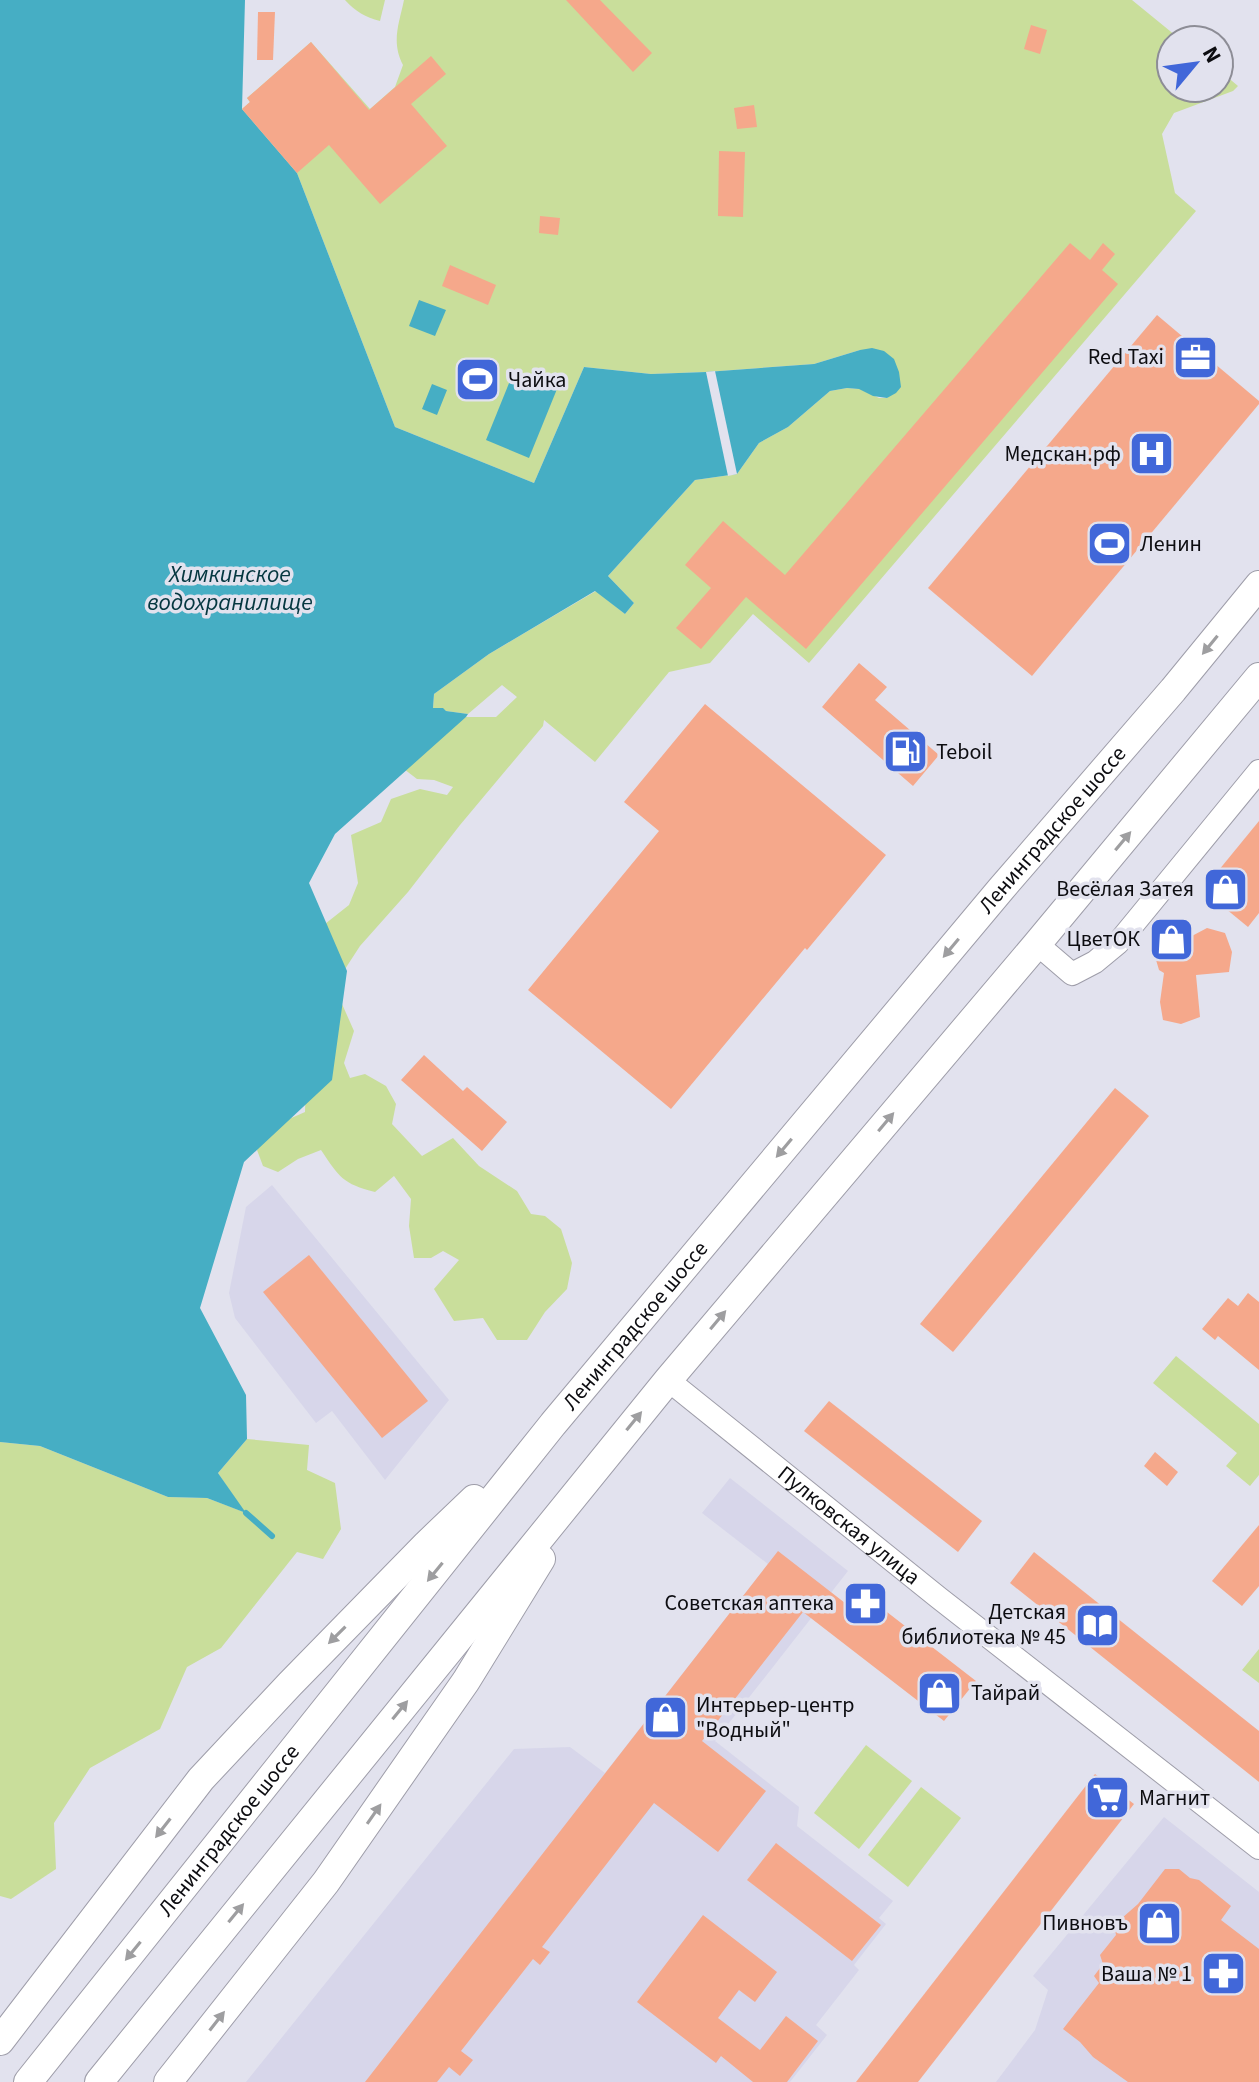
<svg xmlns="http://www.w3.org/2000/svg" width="1259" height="2082" viewBox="0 0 1259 2082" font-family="'Source Sans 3',sans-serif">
	<rect width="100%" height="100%" fill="#e2e2ee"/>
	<g fill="#d7d6ea">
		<polygon points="272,1185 449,1400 385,1480 332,1411 316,1423 235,1318 229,1293 246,1207"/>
		<polygon points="730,1478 848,1571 715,1741 799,1807 797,1826 893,1901 879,1918 886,1924 854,1965 859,1970 816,2025 827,2035 790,2082 246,2082 514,1749 570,1747 605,1773 768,1564 702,1513"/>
		<polygon points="1164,1817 1259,1892 1259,2082 996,2082 1035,2030 1048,1990 1033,1976"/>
	</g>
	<g fill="#c9de9b">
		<path d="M 345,0 L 385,0 L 380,21 C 365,17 356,12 345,0 Z"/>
		<path d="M 404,0 L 1132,0 L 1181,40 L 1171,40 L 1171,88 L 1219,88 L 1219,70 L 1238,86 L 1233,91 L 1174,113 L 1162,134 L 1175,193 L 1196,211 L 809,663 L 753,614 L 710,663 L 669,672 L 595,762 L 544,720 L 543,726 L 460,825 L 408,892 L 360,946 L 334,986 L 354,1031 L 344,1063 L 350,1078 L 365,1074 L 386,1086 L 396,1104 L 392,1124 L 422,1156 L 453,1138 L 479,1166 L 517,1191 L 531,1214 L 545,1216 L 561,1229 L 572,1263 L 567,1289 L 545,1312 L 527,1340 L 497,1340 L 483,1318 L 454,1321 L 434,1289 L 459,1260 L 443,1251 L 431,1258 L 414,1258 L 409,1226 L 411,1199 L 394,1176 L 375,1192 C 343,1184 339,1177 321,1150 L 298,1159 L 278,1172 L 263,1166 L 257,1150 L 271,1127 L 305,1112 L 311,935 L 349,905 L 358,883 L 351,835 L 381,822 L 391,799 L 420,789 L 447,795 L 453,787 L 434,780 L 417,779 L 400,766 L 441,732 L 466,717 L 496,717 L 517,697 L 502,685 L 468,714 L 446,711 L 433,708 L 434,694 L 489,654 L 596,591 L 625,614 L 634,603 L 608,576 L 695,480 L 737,474 L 759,443 L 788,427 L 830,391 L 847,388 L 860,389 L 879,398 L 888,398 L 860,350 L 814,364 L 706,372 L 651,374 L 584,367 L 534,483 L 395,427 L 297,173 L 242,109 L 250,102 L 247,98 L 311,42 L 370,109 L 395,87 L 403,65 C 391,42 399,24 404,0 Z"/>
		<polygon points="1176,1356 1259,1424 1259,1475 1250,1486 1226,1466 1237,1453 1153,1383"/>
		<polygon points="247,1439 309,1445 307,1470 335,1483 341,1529 323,1559 297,1552 221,1648 187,1667 160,1729 90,1768 54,1823 56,1869 11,1899 0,1896 0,1442 40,1446 168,1497 207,1498 244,1512 218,1473"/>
		<polygon points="1259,1649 1259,1683 1242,1670"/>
		<polygon points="866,1745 912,1781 859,1849 814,1813"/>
		<polygon points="921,1787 961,1818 908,1887 868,1855"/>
	</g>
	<g fill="#46aec4">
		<polygon points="0,0 245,0 242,109 297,173 395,427 534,483 584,367 651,374 706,372 814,364 860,350 872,348 884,351 894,359 899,372 901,387 896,393 887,398 873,396 859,389 847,388 830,391 788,427 759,443 737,474 695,480 608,576 634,603 625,614 595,591 489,654 434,694 433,708 443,708 446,711 468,714 466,717 335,834 309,883 347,971 332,1080 244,1162 200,1308 246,1395 247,1439 218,1473 246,1513 207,1498 168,1497 40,1446 0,1442"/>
		<polygon points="419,300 446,310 435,336 409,326"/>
		<polygon points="514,371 557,389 529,458 486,440"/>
		<polygon points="432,384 447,390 437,415 422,409"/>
	</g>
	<polygon fill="#e2e2ee" points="715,371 737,474 728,476 706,372"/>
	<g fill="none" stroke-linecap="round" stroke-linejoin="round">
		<polyline stroke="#46aec4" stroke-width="6" points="246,1513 272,1536"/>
	</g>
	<g fill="#f5a88b">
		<polygon points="566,0 600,0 652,53 633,72"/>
		<polygon points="258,12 275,12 273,60 257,60"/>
		<polygon points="1031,25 1047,30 1040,54 1024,49"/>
		<polygon points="311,42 369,110 431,56 446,74 411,104 447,146 380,204 329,145 297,173 242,109 250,102 247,98"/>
		<polygon points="754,105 757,127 737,129 734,108"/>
		<polygon points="719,151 745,152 743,217 718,216"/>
		<polygon points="540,216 560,218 558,235 539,233"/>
		<polygon points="1070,243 1090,260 1103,243 1115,254 1102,270 1118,284 806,649 746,597 701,649 676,628 711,588 685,565 723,521 785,575"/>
		<polygon points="450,265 496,285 488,305 442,286"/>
		<polygon points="1157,315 1259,401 1259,404 1032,676 928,588"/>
		<polygon points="859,663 887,687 875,700 939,755 913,786 822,707"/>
		<polygon points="705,704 886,855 807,950 805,948 671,1109 528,990 659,831 624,802"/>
		<polygon points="1259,821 1259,913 1248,927 1220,904 1214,876"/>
		<polygon points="1207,928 1225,933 1232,952 1229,972 1196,975 1200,1017 1181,1024 1163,1020 1160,1002 1164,973 1159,970 1154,953 1155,939 1172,931 1190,937"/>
		<polygon points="424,1055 463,1091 467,1087 507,1122 482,1151 401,1080"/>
		<polygon points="1115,1088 1149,1116 953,1352 920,1324"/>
		<polygon points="309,1255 428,1401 382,1438 263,1292"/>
		<polygon points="1248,1293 1259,1302 1259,1370 1218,1336 1215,1340 1202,1329 1228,1298 1238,1306"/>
		<polygon points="829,1401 982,1521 958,1552 804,1431"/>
		<polygon points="1155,1452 1178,1472 1167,1486 1144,1466"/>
		<polygon points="1259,1525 1259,1586 1242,1606 1212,1581"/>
		<polygon points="778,1551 845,1603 856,1588 976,1681 944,1721 803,1612 702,1741 766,1791 718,1852 654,1803 542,1947 550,1952 540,1965 533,1959 461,2051 473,2060 460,2076 449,2067 437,2082 365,2082"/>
		<polygon points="1034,1552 1259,1731 1259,1782 1010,1583"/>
		<polygon points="1095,1774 1134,1804 918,2082 856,2082"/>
		<polygon points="776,1843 881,1925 852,1961 747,1880"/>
		<polygon points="1165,1869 1179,1869 1190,1878 1199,1880 1231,1906 1221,1920 1259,1949 1259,2082 1128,2082 1093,2057 1080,2042 1063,2029 1099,1983 1094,1976 1103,1964 1100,1955 1116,1935 1114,1925 1138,1904"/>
		<polygon points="703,1915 777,1972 755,2002 739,1990 718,2018 760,2050 786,2016 818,2041 787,2082 753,2082 721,2056 716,2063 637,2002"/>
	</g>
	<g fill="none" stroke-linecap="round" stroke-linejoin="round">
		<defs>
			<g id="minor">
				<polyline points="1037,944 1072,974 1095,962 1118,943 1259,771"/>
				<path id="s1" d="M 668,1380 L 939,1598 L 1259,1848"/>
			</g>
			<g id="major">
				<polyline points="0,2041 201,1779 290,1684 427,1544 474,1499"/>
				<path id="s2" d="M 28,2082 L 553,1424 L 1001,889 L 1173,690 L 1259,585"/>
				<polyline points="99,2082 668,1380 1037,944 1259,677"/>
				<polyline points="168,2082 326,1882 466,1681 541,1559"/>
			</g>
		</defs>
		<use href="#minor" stroke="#9e9da9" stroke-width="24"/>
		<use href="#major" stroke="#9e9da9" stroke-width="30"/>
		<use href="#minor" stroke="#fff" stroke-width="22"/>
		<use href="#major" stroke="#fff" stroke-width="28"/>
	</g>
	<defs><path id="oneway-solid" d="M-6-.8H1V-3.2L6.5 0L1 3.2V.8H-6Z" transform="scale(2)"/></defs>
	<g fill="#9e9ea0">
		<use href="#oneway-solid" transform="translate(1210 645) rotate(129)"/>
		<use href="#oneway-solid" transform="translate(1123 841) rotate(-50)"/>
		<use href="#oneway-solid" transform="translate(951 948) rotate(130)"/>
		<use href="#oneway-solid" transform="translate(886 1122) rotate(-50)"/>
		<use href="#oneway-solid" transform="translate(784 1148) rotate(130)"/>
		<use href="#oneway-solid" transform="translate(718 1320) rotate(-50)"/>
		<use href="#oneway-solid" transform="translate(634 1421) rotate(-51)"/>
		<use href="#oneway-solid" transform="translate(435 1572) rotate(129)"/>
		<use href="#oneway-solid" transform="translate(337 1635) rotate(135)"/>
		<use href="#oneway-solid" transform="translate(400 1710) rotate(-51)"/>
		<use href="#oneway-solid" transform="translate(374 1814) rotate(-55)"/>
		<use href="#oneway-solid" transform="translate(163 1828) rotate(128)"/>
		<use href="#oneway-solid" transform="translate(236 1913) rotate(-51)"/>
		<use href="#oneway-solid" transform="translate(133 1951) rotate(129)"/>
		<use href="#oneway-solid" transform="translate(217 2021) rotate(-52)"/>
	</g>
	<defs>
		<symbol id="office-square" viewBox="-11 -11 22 22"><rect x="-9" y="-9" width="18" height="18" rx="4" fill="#4167d9" stroke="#e2e2ee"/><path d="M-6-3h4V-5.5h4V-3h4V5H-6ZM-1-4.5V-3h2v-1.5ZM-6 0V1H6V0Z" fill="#fff"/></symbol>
		<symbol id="stadium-square" viewBox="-11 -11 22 22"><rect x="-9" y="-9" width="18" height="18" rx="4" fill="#4167d9" stroke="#e2e2ee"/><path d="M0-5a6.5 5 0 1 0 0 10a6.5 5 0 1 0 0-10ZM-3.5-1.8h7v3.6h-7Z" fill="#fff"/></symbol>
		<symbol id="hospital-square" viewBox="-11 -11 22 22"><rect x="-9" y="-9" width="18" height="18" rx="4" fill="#4167d9" stroke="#e2e2ee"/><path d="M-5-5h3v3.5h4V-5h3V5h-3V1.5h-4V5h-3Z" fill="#fff"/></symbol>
		<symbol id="fuel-square" viewBox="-11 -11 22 22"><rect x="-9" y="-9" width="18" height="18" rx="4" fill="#4167d9" stroke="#e2e2ee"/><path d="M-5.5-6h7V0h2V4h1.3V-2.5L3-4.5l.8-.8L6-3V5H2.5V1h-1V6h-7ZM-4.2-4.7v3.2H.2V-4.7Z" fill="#fff"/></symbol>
		<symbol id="shop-square" viewBox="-11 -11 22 22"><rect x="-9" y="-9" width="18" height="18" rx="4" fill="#4167d9" stroke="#e2e2ee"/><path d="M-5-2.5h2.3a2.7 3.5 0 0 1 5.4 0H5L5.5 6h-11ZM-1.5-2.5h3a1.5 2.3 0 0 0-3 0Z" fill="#fff"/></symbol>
		<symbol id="pharmacy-square" viewBox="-11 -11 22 22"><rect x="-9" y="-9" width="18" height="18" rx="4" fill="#4167d9" stroke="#e2e2ee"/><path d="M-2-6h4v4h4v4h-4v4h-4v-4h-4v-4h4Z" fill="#fff"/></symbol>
		<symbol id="library-square" viewBox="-11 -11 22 22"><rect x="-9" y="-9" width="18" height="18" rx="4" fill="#4167d9" stroke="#e2e2ee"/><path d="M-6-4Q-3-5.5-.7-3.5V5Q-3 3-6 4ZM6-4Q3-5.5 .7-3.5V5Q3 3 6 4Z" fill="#fff"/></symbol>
		<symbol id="supermarket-square" viewBox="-11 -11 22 22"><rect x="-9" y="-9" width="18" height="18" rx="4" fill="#4167d9" stroke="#e2e2ee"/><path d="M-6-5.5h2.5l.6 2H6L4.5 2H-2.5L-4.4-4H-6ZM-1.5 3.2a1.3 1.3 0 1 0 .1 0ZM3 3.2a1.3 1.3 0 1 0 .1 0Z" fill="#fff"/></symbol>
	</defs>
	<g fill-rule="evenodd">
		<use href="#office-square" x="1170" y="332" width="51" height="51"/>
		<use href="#stadium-square" x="452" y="354" width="51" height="51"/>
		<use href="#hospital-square" x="1126" y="428" width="51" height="51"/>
		<use href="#stadium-square" x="1084" y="518" width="51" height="51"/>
		<use href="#fuel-square" x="880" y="726" width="51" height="51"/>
		<use href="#shop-square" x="1200" y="864" width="51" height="51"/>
		<use href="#shop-square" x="1146" y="914" width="51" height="51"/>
		<use href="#pharmacy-square" x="840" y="1578" width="51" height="51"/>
		<use href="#library-square" x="1072" y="1600" width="51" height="51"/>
		<use href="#shop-square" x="914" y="1668" width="51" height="51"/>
		<use href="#shop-square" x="640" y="1692" width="51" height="51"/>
		<use href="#supermarket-square" x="1082" y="1772" width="51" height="51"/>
		<use href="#shop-square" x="1134" y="1898" width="51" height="51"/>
		<use href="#pharmacy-square" x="1198" y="1948" width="51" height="51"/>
	</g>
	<g text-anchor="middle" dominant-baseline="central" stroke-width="7" stroke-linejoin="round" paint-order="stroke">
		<g font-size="22" fill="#0d0d11" stroke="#e2e2ee" text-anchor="end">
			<text x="1164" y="357">Red Taxi</text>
			<text x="508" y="380" text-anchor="start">Чайка</text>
			<text x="1121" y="454">Медскан.рф</text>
			<text x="1140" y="544" text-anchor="start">Ленин</text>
			<text x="936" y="752" text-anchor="start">Teboil</text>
			<text x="1194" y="889">Весёлая Затея</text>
			<text x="1140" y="939">ЦветОК</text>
			<text x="834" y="1603">Советская аптека</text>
			<text x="1066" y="1612">Детская<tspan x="1066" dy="25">библиотека № 45</tspan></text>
			<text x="971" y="1693" text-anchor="start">Тайрай</text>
			<text x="696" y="1705" text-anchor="start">Интерьер-центр<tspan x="696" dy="25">"Водный"</tspan></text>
			<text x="1139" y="1798" text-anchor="start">Магнит</text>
			<text x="1128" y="1923">Пивновъ</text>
			<text x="1192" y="1974">Ваша № 1</text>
		</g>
		<g font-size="22" fill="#0d0d11" stroke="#e2e2ee">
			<text stroke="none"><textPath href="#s2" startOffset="1618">Ленинградское шоссе</textPath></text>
			<text stroke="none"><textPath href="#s2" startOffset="970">Ленинградское шоссе</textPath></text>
			<text stroke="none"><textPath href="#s1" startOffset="232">Пулковская улица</textPath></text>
			<text stroke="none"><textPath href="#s2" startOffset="322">Ленинградское шоссе</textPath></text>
		</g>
		<g font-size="24" font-style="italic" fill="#053740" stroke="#e2e2ee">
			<text x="230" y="574">Химкинское<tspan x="230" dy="28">водохранилище</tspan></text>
		</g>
	</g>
	<g transform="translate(1195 64) rotate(61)"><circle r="38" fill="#e2e2ee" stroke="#8d8d96" stroke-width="2"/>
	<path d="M0-6L14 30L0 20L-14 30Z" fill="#4167d9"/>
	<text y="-12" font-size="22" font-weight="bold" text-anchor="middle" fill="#0d0d11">N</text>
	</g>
</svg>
